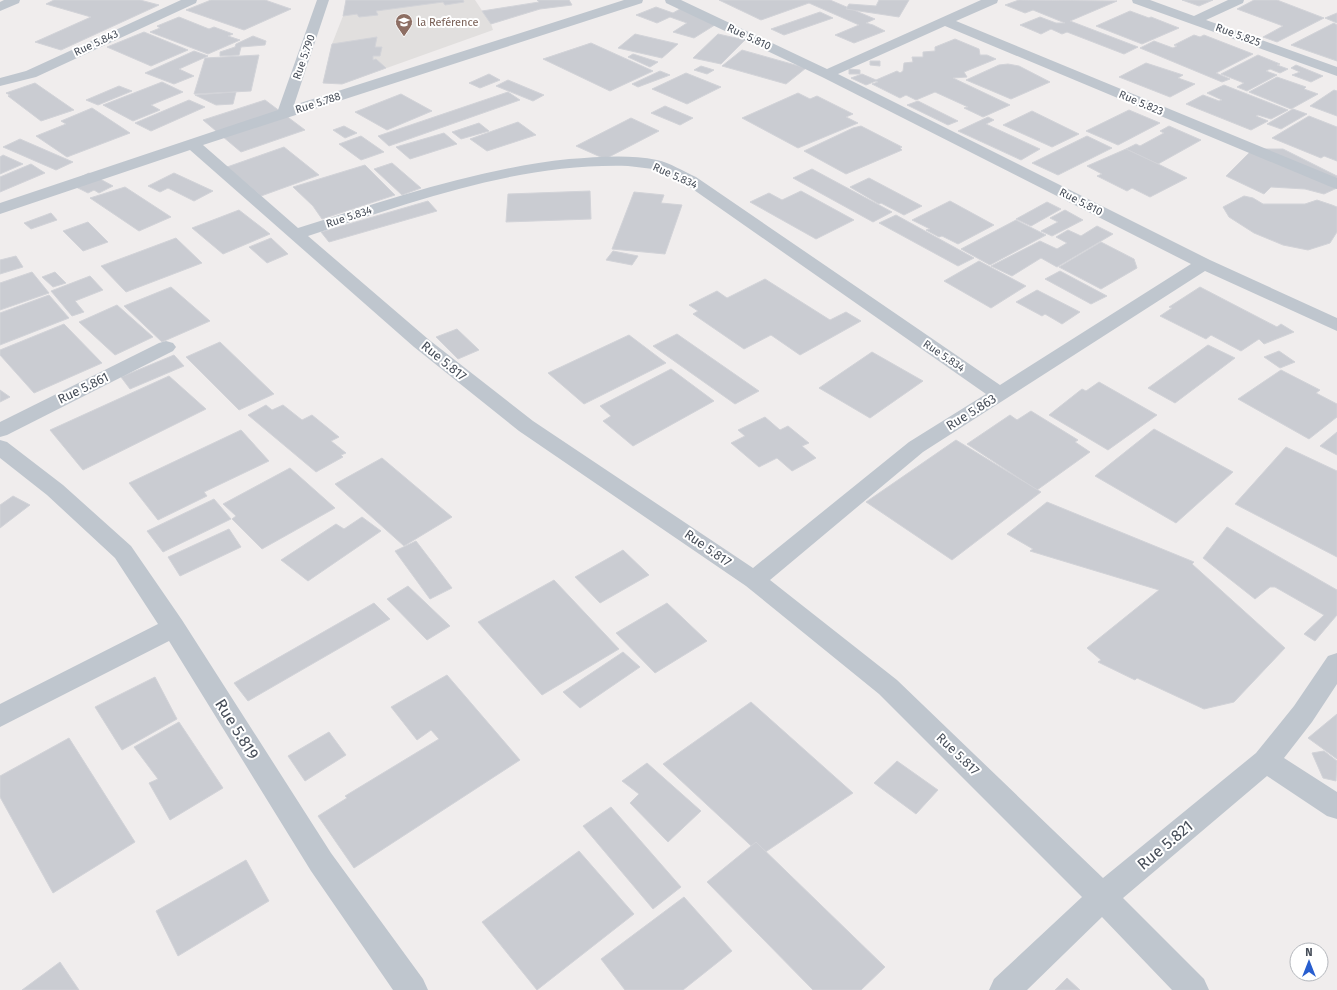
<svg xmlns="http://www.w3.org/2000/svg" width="1337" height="990" viewBox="0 0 1337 990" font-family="'Fira Sans',sans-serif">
	<rect width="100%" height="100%" fill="#f0eded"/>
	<polygon fill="#e1dfde" points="346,0 475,0 491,24 493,30 342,84 323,83 332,44 343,16"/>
	<g fill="#caccd2" stroke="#d2d3d8">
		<polygon points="54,0 140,0 159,5 61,50 35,42 91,17 46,4"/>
		<polygon points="211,0 265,0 291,9 244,30 186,10"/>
		<polygon points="346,0 463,0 464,2 445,5 443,2 376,11 378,15 359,17 357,14 343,16"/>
		<polygon points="537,0 569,0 572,5 540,9 491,24 482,11 539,2"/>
		<polygon points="719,0 830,0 875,19 866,23 873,25 885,31 854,43 835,35 859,25 809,3 761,20"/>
		<polygon points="879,0 909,0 899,17 846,9 849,4 876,6"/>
		<polygon points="1019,0 1117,1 1070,21 1138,47 1124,54 1067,32 1062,34 1051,29 1041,34 1020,25 1040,17 1056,23 1065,23 1033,10 1025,13 1005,5"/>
		<polygon points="1182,0 1213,0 1199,6"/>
		<polygon points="1254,0 1277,0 1324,18 1277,42 1263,37 1283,26 1237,9"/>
		<polygon points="656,7 673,13 680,9 718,23 694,38 673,32 687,23 670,17 657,23 636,15"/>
		<polygon points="1130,11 1149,18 1151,17 1179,28 1142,44 1096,26"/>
		<polygon points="820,12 833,18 784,35 771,29"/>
		<polygon points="1337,13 1337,23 1325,18"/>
		<polygon points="179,17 209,29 214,27 233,34 228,36 240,40 208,54 150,32 160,28 157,26"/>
		<polygon points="1334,23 1337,25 1337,61 1291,45"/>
		<polygon points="144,32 188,50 151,66 107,47"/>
		<polygon points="635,34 678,44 662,58 618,48"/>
		<polygon points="718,34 745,40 721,64 693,58"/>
		<polygon points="1194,35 1200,37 1204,35 1253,54 1216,73 1230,79 1222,82 1140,48 1154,41 1173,48 1177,46 1174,45"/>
		<polygon points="253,36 266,41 265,45 241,47 239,55 220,56 220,52 235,47 236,44"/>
		<polygon points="377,37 375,47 382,47 380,56 373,56 373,60 376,59 386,68 342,84 323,83 332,44"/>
		<polygon points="955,39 979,49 980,55 987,55 996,59 964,72 967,77 953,78 1010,105 983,117 964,108 968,107 935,92 916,100 906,95 900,98 872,84 878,82 876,81 866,85 851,78 862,74 876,80 897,71 900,73 903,71 904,63 913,62 912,57 923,57 923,52 935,51 935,47"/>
		<polygon points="591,43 653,71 610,91 543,59"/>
		<polygon points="742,50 806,68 786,84 722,66"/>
		<polygon points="194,51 208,56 179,69 194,76 174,84 145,73"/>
		<polygon points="633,54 658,62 650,67 628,57"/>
		<polygon points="259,55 251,91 194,94 205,58"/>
		<polygon points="1258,55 1280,64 1277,65 1288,69 1280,73 1270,69 1266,71 1277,75 1247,91 1237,87 1244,83 1221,74"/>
		<polygon points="870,61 880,61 880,66 870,65"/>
		<polygon points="1146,63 1183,75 1178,78 1195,84 1170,97 1119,77"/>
		<polygon points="1008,64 1019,66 1050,82 1011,99 966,80 999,65"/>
		<polygon points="1296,65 1323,76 1311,82 1292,75 1300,72 1291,68"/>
		<polygon points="701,66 714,70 707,74 694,70"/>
		<polygon points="849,69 860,70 860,74 849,74"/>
		<polygon points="660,71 670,75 638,87 632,84"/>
		<polygon points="686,73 721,87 687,104 652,89"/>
		<polygon points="489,74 500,80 480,88 469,83"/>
		<polygon points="1277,77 1306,87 1304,89 1318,94 1291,109 1249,92"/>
		<polygon points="508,80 544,95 533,101 496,86"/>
		<polygon points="162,82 183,92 151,105 160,110 133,121 103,105"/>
		<polygon points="35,83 74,110 41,121 8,96 10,95 6,93"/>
		<polygon points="1224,85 1288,110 1271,119 1258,115 1256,116 1268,121 1251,130 1186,104 1203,95 1219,101 1222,100 1207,93"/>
		<polygon points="119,86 132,91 98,105 86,100"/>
		<polygon points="1334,90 1337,91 1337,116 1310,106"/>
		<polygon points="236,92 233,104 216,105 195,95"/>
		<polygon points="508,92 520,100 389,146 378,136"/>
		<polygon points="798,93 810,99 817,96 853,114 846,117 858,123 798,148 742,118"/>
		<polygon points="401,94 432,111 387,130 355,112"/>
		<polygon points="189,100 205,107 151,131 135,123"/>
		<polygon points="265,100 305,130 241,152 203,120"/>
		<polygon points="918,101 958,121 948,125 907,105"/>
		<polygon points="665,106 693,118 680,125 651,113"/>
		<polygon points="92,108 130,133 67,157 36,136 66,124 61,121"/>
		<polygon points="1293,109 1307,114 1281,129 1267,124"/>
		<polygon points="1129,110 1160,123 1118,145 1086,131"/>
		<polygon points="1032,111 1079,134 1052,147 1003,125"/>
		<polygon points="1309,116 1337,127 1337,161 1324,156 1321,158 1272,138"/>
		<polygon points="988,117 994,120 986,124 1040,149 1021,160 958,131"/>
		<polygon points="631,118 659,131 605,159 576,146"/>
		<polygon points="518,122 536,135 487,151 470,139"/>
		<polygon points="479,123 489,131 461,139 452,132"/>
		<polygon points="344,126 357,133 345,138 333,130"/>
		<polygon points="861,126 902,147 900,148 902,150 846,174 804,151 853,128"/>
		<polygon points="1169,126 1201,140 1158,164 1126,149 1136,144 1140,146 1164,133 1160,131"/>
		<polygon points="444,133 457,144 410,159 396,147"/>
		<polygon points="361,136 384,152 361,160 339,144"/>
		<polygon points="1087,136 1112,148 1058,175 1032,163"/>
		<polygon points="20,139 73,162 56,170 3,147"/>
		<polygon points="284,147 319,175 261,196 227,167"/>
		<polygon points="1126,149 1158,164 1187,178 1150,197 1132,188 1127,191 1097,176 1102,174 1087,166"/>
		<polygon points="1253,149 1283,149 1337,176 1337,188 1324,194 1305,189 1271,187 1264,194 1226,176"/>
		<polygon points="3,155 23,164 0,174 0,157"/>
		<polygon points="392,163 421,188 402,195 374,169"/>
		<polygon points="31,164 45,173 0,192 0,177"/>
		<polygon points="365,165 395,195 322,219 313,206 293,187"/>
		<polygon points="812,169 892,212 873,222 793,178"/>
		<polygon points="89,173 113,186 99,193 94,190 88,193 68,183"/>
		<polygon points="174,173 213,191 194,201 168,188 160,192 148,186"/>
		<polygon points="869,178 922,206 904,215 881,203 879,204 850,187"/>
		<polygon points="125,187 171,217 139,231 90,198"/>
		<polygon points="590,191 591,219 506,222 508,194"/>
		<polygon points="801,191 854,220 816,239 750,202 769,193 782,200"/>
		<polygon points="634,192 664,195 661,203 682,205 665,254 612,249"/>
		<polygon points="1244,196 1253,198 1263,204 1305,204 1317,200 1332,205 1337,207 1337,232 1330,243 1308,250 1283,245 1254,233 1229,217 1223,207"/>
		<polygon points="428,201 437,211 329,242 321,232"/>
		<polygon points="950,201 994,225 958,244 942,236 939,237 926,230 930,229 912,220"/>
		<polygon points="1047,202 1061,209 1031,226 1016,219"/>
		<polygon points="239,210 270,234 223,254 192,228"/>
		<polygon points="1065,210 1083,220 1052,236 1041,231 1058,222 1050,218"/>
		<polygon points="51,213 57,220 31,229 24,223"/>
		<polygon points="896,215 974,258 958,266 879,223"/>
		<polygon points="1016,220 1046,235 990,265 961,249"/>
		<polygon points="88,222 108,242 83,251 63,231"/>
		<polygon points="1097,226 1113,234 1057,267 1041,258 1012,276 991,266 1040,241 1057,249 1067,243 1056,237 1068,230 1081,236"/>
		<polygon points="176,238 202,263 126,292 101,266"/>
		<polygon points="271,238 288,254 267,263 249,247"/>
		<polygon points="1101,242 1134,259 1137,268 1101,289 1059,267"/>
		<polygon points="613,251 638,256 632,265 606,260"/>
		<polygon points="16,256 23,267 0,274 0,260"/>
		<polygon points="979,261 1026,286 991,308 944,281"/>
		<polygon points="1060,271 1107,296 1091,304 1045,279"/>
		<polygon points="32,272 49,293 0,310 0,283"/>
		<polygon points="55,272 66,283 53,287 42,277"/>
		<polygon points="90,276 103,290 75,301 84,312 72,316 51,291"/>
		<polygon points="765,279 830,320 846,312 861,321 800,355 771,335 744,349 693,314 698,311 689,305 717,291 727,298"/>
		<polygon points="171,287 210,321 162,342 124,306"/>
		<polygon points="1200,287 1277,327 1281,324 1294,332 1264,344 1259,339 1241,351 1211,335 1206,339 1160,316 1172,308 1169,307"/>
		<polygon points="1037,290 1080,312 1062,324 1045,314 1042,316 1016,302"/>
		<polygon points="49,295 69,318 0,345 0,313"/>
		<polygon points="117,305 153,337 115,355 79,322"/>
		<polygon points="64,324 102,363 34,393 0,355 0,350"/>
		<polygon points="457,329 479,350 458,359 436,337"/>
		<polygon points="677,334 759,391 735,404 653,346"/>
		<polygon points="629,335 666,363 584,404 548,373"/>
		<polygon points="220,342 274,394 239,410 186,357"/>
		<polygon points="1208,345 1235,358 1175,403 1148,388"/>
		<polygon points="1279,351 1295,362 1280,368 1264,357"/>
		<polygon points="872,352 923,381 870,418 819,388"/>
		<polygon points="174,355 184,366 130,389 121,377"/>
		<polygon points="671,369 714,401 633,446 603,421 611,416 600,406"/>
		<polygon points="1281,370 1320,390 1316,393 1337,404 1337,417 1309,439 1238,399"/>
		<polygon points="169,376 206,409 83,470 50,430"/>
		<polygon points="1099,382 1157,415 1108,450 1049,415 1082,389 1086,391"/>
		<polygon points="0,390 10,397 0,402"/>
		<polygon points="266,405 272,410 283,405 302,420 312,415 339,437 331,441 346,453 341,455 343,457 316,472 248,415"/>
		<polygon points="1031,411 1078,440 1075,442 1090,452 1037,490 967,444 1010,415 1017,420"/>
		<polygon points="765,417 780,430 788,426 809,443 802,446 816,458 792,471 777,458 759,467 731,443 745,436 738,430"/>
		<polygon points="1154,429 1233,472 1176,523 1095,476"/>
		<polygon points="241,430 269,461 204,492 207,496 158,520 129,483"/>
		<polygon points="1337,432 1337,455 1320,446"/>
		<polygon points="956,440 1041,492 952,560 866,502"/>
		<polygon points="1286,447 1337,471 1337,557 1235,504"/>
		<polygon points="382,458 452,517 404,546 335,484"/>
		<polygon points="290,468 335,508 262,549 232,519 236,516 223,504"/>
		<polygon points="13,496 30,505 0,528 0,505"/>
		<polygon points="214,499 231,519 163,552 147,531"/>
		<polygon points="1047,502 1194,562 1192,564 1285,648 1234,702 1204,709 1137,678 1135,680 1098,662 1101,660 1087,648 1159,590 1030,551 1033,549 1007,534"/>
		<polygon points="362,517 381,531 308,581 281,560 336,524 344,529"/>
		<polygon points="1227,527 1337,590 1337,615 1315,641 1304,634 1324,615 1275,587 1270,587 1255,599 1203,558"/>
		<polygon points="229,529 241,547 180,576 168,557"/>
		<polygon points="416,541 452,588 430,599 395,551"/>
		<polygon points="623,550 649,575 600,603 575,577"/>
		<polygon points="554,580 619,649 542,695 478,622"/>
		<polygon points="408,586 450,626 427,640 387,599"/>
		<polygon points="374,603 390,619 248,701 234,683"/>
		<polygon points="667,603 707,641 655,673 616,633"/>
		<polygon points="623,652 640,667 580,708 563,692"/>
		<polygon points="447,675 520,760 354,868 318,816 347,798 345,796 439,739 431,730 417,740 391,707"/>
		<polygon points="155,677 177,719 122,750 95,707"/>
		<polygon points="751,702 853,793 761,855 663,764"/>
		<polygon points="1337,714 1337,759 1308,738"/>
		<polygon points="179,722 223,788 170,820 149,783 158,779 134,747"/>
		<polygon points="329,732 346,755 305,781 288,756"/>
		<polygon points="69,738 135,842 53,893 0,797 0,776"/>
		<polygon points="1324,751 1337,761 1336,781 1323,778 1312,753"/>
		<polygon points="897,761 938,790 916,814 874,783"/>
		<polygon points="647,763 701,811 668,842 630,803 639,794 622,781"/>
		<polygon points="611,807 681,887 653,909 583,826"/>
		<polygon points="756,842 885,967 861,990 813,990 707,882"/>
		<polygon points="579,851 634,914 537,990 482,922"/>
		<polygon points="246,860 269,901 178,956 156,911"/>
		<polygon points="684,897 732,951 683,990 625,990 601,959"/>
		<polygon points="60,962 79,990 22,990"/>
		<polygon points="1067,978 1080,990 1055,990"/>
	</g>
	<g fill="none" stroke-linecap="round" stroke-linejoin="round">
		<g fill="#bfc6ce" fill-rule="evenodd">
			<polygon points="4,0 20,0 19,3 0,11 0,2"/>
			<polygon points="181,0 197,0 196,3 36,77 0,86 0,78 26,71"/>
			<path d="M 317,0 L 329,0 L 294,105 L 624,0 L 643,0 L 642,3 L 203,145 L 298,228 C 387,200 476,169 569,159 C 598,157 628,154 657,160 C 670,163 683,171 696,177 L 1000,385 L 1191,264 L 822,77 L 666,3 L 665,0 L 681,0 L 827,69 L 981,0 L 998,0 L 997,3 L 956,21 L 1337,178 L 1337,189 L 1331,187 L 945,26 L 838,74 L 1210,260 L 1337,318 L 1337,331 L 1205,271 L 923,452 L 770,580 L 897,680 L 1103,878 L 1256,753 L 1294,706 L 1328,656 L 1337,653 L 1337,684 L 1312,722 L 1284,758 L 1337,792 L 1337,819 L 1327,816 L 1267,776 L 1123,898 L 1204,979 L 1209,990 L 1172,990 L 1102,917 L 1027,990 L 989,990 L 994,979 L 1082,897 L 879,694 L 746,586 L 519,431 L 414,347 L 190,150 L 0,214 L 0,203 L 278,110 ZM 628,166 L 653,169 L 684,183 L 986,394 L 909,442 L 753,568 L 533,421 L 428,339 L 308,236 C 412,202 517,163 628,166 Z"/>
			<polygon points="1132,0 1150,0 1194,16 1228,0 1244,0 1243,3 1206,20 1337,67 1337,76 1133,3"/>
			<polygon points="166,341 173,343 176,347 173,351 7,435 0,437 0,422 159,343"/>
			<polygon points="0,440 7,442 63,485 131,546 182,620 331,853 423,979 428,990 393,990 311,871 169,641 0,727 0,704 158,624 115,558 47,495 0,458"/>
		</g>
	</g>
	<defs>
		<symbol id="school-pin" viewBox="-11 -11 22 30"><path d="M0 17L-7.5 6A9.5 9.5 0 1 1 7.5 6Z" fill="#8d6e63" stroke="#fff"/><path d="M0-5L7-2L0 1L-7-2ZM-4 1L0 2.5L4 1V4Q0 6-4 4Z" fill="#fff"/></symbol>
	</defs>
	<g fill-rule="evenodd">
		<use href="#school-pin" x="394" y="12" width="20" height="27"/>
	</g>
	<g text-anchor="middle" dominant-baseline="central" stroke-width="4" stroke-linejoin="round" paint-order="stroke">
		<g font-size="11" fill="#785e54" stroke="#fff" text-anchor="start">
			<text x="417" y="22">la Reférence</text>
		</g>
		<g font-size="11" fill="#474e59" stroke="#fff">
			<text transform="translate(1238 35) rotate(20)">Rue 5.825</text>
			<text transform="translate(749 37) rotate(25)">Rue 5.810</text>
			<text transform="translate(96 43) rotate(-25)">Rue 5.843</text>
			<text transform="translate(304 57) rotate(-71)">Rue 5.790</text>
			<text transform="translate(318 103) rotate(-18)">Rue 5.788</text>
			<text transform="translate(1141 103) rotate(23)">Rue 5.823</text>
			<text transform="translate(675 176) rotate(24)">Rue 5.834</text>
			<text transform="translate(1081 202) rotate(27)">Rue 5.810</text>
			<text transform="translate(349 217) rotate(-18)">Rue 5.834</text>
			<text transform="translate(944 356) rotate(34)">Rue 5.834</text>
		</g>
		<g font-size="13" fill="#474e59" stroke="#fff">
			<text transform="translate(444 361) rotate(39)">Rue 5.817</text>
			<text transform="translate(83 388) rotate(-26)">Rue 5.861</text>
			<text transform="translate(971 412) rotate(-32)">Rue 5.863</text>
			<text transform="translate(708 548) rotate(35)">Rue 5.817</text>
			<text transform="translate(958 754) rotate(44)">Rue 5.817</text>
		</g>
		<g font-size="16" fill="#474e59" stroke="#fff">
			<text transform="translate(237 729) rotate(58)">Rue 5.819</text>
			<text transform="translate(1165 845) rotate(-40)">Rue 5.821</text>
		</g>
	</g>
	<g transform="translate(1309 962)"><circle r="19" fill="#ffffff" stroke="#b5b8bd"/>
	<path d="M0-3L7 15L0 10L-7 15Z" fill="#285ecf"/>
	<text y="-6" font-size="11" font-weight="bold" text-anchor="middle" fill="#474e59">N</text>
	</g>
</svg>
